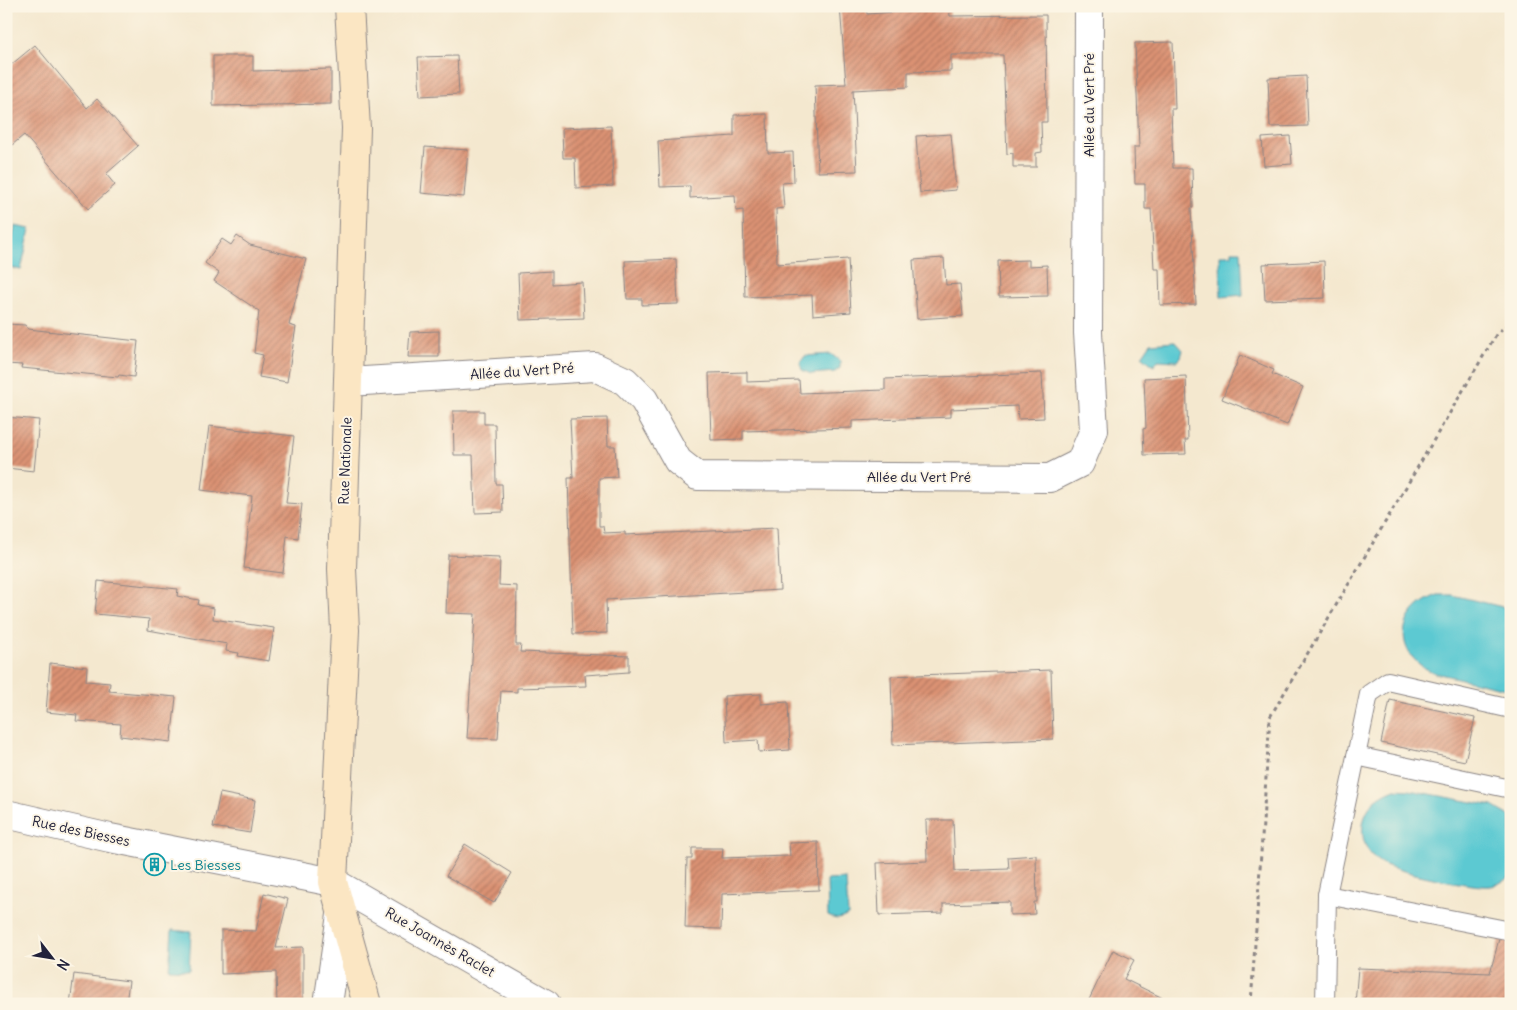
<svg xmlns="http://www.w3.org/2000/svg" width="1517" height="1010" viewBox="0 0 1517 1010" font-family="Delius,sans-serif">
	<defs>
		<pattern id="building-hatch" width="6" height="6" patternUnits="userSpaceOnUse" patternTransform="scale(1.25)"><rect width="6" height="6" fill="#db9273"/><path d="M-1 1l2-2M0 6l6-6M5 7l2-2" fill="none" stroke="#b17760"/></pattern>
	</defs>
	<rect width="100%" height="100%" fill="#fcf5e5"/>
	<filter id="ink" filterUnits="userSpaceOnUse"><feTurbulence type="fractalNoise" baseFrequency=".02" numOctaves="2"/><feDisplacementMap in="SourceGraphic" scale="10" xChannelSelector="R" yChannelSelector="G"/><feConvolveMatrix kernelMatrix="1 2 1 2 8 2 1 2 1" color-interpolation-filters="sRGB"/></filter>
	<filter id="wash" filterUnits="userSpaceOnUse"><feTurbulence type="fractalNoise" baseFrequency=".0096" numOctaves="4" result="noise"/><feDisplacementMap in="SourceGraphic" scale="20" xChannelSelector="R" yChannelSelector="G"/><feGaussianBlur stdDeviation="1.12" result="paint"/><feColorMatrix in="noise" values="0 0 0 0 0 0 0 0 0 0 0 0 0 0 0 0 0 1.4 0 .05"/><feComposite in="paint" operator="in"/></filter>
	<g filter="url(#wash)">
		<rect width="100%" height="100%" fill="#f4e8cf"/>
		<g fill="#5cc9d2" stroke="#3f7686">
			<polygon points="15,226 30,229 21,270 7,267"/>
			<polygon points="1232,251 1241,251 1243,295 1221,297 1220,255 1232,255"/>
			<polygon points="1175,341 1183,350 1181,357 1177,361 1158,360 1154,366 1142,356 1151,343"/>
			<polygon points="831,354 840,361 840,368 835,372 811,374 802,370 800,363 805,356"/>
			<path d="M 1438,595 L 1452,595 L 1511,609 L 1511,690 L 1435,673 C 1392,656 1395,610 1438,595 Z"/>
			<path d="M 1395,789 L 1409,790 L 1493,806 L 1511,817 L 1511,876 C 1505,880 1498,885 1490,886 C 1475,888 1390,871 1378,861 C 1365,851 1360,836 1364,820 C 1368,803 1379,795 1395,789 Z"/>
			<path d="M 846,879 L 848,915 C 839,920 837,920 828,916 L 827,880 Z"/>
			<polygon points="172,930 191,932 189,970 169,969"/>
		</g>
		<g id="blocks">
			<g fill="url(#building-hatch)">
				<polygon points="840,6 866,6 867,14 909,11 909,7 949,6 950,16 1046,15 1047,122 1041,122 1042,152 1036,153 1036,167 1013,167 1013,153 1007,154 1003,55 951,55 951,71 908,72 908,87 853,90 857,171 818,172 815,85 846,84"/>
				<polygon points="1173,42 1175,109 1171,109 1173,168 1192,168 1193,208 1191,208 1196,304 1160,305 1159,269 1154,269 1151,209 1145,209 1145,184 1135,184 1134,147 1139,147 1135,43"/>
				<polygon points="35,45 87,108 97,99 138,146 106,174 115,185 88,209 24,135 6,150 6,69"/>
				<polygon points="213,56 253,56 253,71 331,69 331,104 213,106"/>
				<polygon points="457,56 459,94 420,96 418,57"/>
				<polygon points="1306,76 1308,126 1270,127 1268,78"/>
				<polygon points="767,114 768,153 793,152 794,182 782,183 784,208 776,209 777,264 848,259 851,312 813,315 812,295 745,297 743,210 736,211 735,195 690,198 690,186 660,187 658,141 734,136 734,115"/>
				<polygon points="611,126 613,186 576,188 575,158 563,158 562,128"/>
				<polygon points="951,134 956,190 920,193 916,136"/>
				<polygon points="1290,136 1292,164 1264,166 1262,138"/>
				<polygon points="425,147 468,150 464,197 421,193"/>
				<polygon points="237,236 250,245 306,259 289,325 296,327 287,382 259,377 263,355 254,353 259,311 214,281 219,273 205,263 222,239 231,245"/>
				<polygon points="944,258 946,285 960,284 963,316 917,319 913,260"/>
				<polygon points="676,259 678,304 642,305 642,299 627,299 625,261"/>
				<polygon points="1029,260 1029,266 1047,265 1048,296 999,297 998,261"/>
				<polygon points="1324,261 1325,298 1265,300 1263,264"/>
				<polygon points="552,271 552,284 582,282 584,318 520,320 518,273"/>
				<polygon points="6,324 25,325 28,329 138,341 134,377 119,375 118,377 21,368 22,365 6,364"/>
				<polygon points="439,331 439,357 408,357 410,332"/>
				<polygon points="1240,355 1274,370 1272,374 1303,387 1287,425 1222,399"/>
				<polygon points="747,372 747,382 799,380 800,393 885,390 885,379 1042,373 1044,418 1018,419 1017,406 951,409 951,417 852,421 852,428 743,431 743,439 711,440 709,373"/>
				<polygon points="1186,376 1188,440 1185,440 1186,454 1144,455 1143,429 1146,428 1144,378"/>
				<polygon points="453,411 484,411 484,424 495,424 496,484 502,484 503,512 475,513 473,455 454,455"/>
				<polygon points="6,417 39,420 34,471 6,468"/>
				<polygon points="607,418 608,446 615,446 617,477 599,478 599,526 603,526 604,533 625,532 625,535 777,528 780,590 606,600 607,633 573,634 568,478 573,478 570,419"/>
				<polygon points="209,426 294,436 286,503 302,504 298,538 287,536 283,573 244,568 252,496 201,490"/>
				<polygon points="448,555 500,557 499,585 517,586 516,645 521,645 520,652 629,656 629,672 585,675 586,686 517,688 517,692 501,691 498,739 467,738 475,614 446,613"/>
				<polygon points="98,581 178,589 177,596 199,600 198,605 214,608 213,619 274,628 269,661 238,656 239,653 226,651 227,644 148,630 149,619 95,614"/>
				<polygon points="50,663 87,667 86,681 110,683 109,691 176,697 171,742 120,736 121,724 76,721 77,715 46,712"/>
				<polygon points="1051,670 1053,739 893,745 891,676"/>
				<polygon points="761,694 761,704 788,702 790,750 759,752 758,740 726,742 724,696"/>
				<polygon points="1390,700 1475,718 1465,761 1381,743"/>
				<polygon points="220,793 255,800 250,833 213,827"/>
				<polygon points="926,820 953,820 955,871 1009,869 1008,857 1036,855 1037,902 1034,902 1035,914 1010,915 1010,902 943,904 943,913 879,915 877,863 927,861"/>
				<polygon points="818,842 819,890 722,894 721,929 685,928 687,859 692,859 692,848 723,848 722,858 790,856 789,843"/>
				<polygon points="465,844 512,873 494,903 446,876"/>
				<polygon points="264,893 288,899 276,948 303,947 303,1004 277,1004 276,972 221,974 221,930 256,931"/>
				<polygon points="1499,939 1511,941 1511,1004 1355,1004 1358,968 1490,973"/>
				<polygon points="1113,950 1134,960 1124,979 1175,1004 1087,1004"/>
				<polygon points="74,974 129,981 126,1004 70,1004"/>
			</g>
		</g>
	</g>
	<g filter="url(#ink)">
		<use href="#blocks" fill-opacity="0" stroke="#8b8585" stroke-width="1"/>
		<g fill="none" stroke-linecap="round" stroke-linejoin="round">
			<defs>
				<g id="service">
					<polyline points="1356,756 1511,789"/>
					<polyline points="1327,895 1511,931"/>
					<polyline points="1325,1004 1327,895 1369,694 1388,681 1511,709"/>
				</g>
				<g id="minor">
					<polyline points="348,382 595,367 625,381 644,400 678,461 697,476 1050,478 1080,463 1094,430 1088,333 1089,6"/>
					<polyline points="6,814 110,838 333,882 546,1004"/>
					<polyline points="328,1004 341,915"/>
				</g>
				<polyline id="secondary" points="349,6 356,128 342,569 345,630 333,882 367,1004"/>
			</defs>
			<use href="#service" stroke="#8b8585" stroke-width="20"/>
			<use href="#minor" stroke="#8b8585" stroke-width="30"/>
			<use href="#secondary" stroke="#8b8585" stroke-width="30"/>
			<polyline stroke="#8b8585" stroke-width="3" stroke-dasharray="4 4" stroke-linecap="butt" points="1251,1004 1270,717 1497,333 1511,322"/>
			<use href="#service" stroke="#fff" stroke-width="18"/>
			<use href="#minor" stroke="#fff" stroke-width="28"/>
			<use href="#secondary" stroke="#fbe6c3" stroke-width="28"/>
		</g>
	</g>
	<defs>
		<symbol id="building-ring" viewBox="-11 -11 22 22"><circle r="9.5" fill="#fcf5e5" stroke="#0f9aa8" stroke-width="1.5"/><path d="M-4-6H4V6H1V3H-1V6H-4ZM-2.5-4.3h1.7v1.8h-1.7ZM.8-4.3h1.7v1.8H.8ZM-2.5-1h1.7V.8h-1.7ZM.8-1h1.7V.8H.8Z" fill="#0f9aa8"/></symbol>
	</defs>
	<g fill-rule="evenodd">
		<use href="#building-ring" x="142" y="852" width="25" height="25"/>
	</g>
	<g text-anchor="middle" dominant-baseline="central" stroke-width="4" stroke-linejoin="round" paint-order="stroke">
		<g font-size="14" fill="#22223b" stroke="#fcf5e5">
			<text transform="translate(1089 105) rotate(-90)">Allée du Vert Pré</text>
			<text transform="translate(522 371) rotate(-4)">Allée du Vert Pré</text>
			<text transform="translate(345 461) rotate(-88)">Rue Nationale</text>
			<text x="919" y="477">Allée du Vert Pré</text>
			<text transform="translate(81 831) rotate(12)">Rue des Biesses</text>
			<text transform="translate(440 942) rotate(30)">Rue Joannès Raclet</text>
		</g>
		<g font-size="14" fill="#0d838f" stroke="#fcf5e5" text-anchor="start">
			<text x="170" y="865">Les Biesses</text>
		</g>
	</g>
	<rect width="1517" height="1010" fill="none" stroke="#fcf5e5" stroke-width="25"/>
	<g transform="translate(52 958) rotate(121)" stroke="#fcf5e5" stroke-width="4" paint-order="stroke">
	<path d="M0-4L9 19L0 12L-9 19Z" fill="#22223b"/>
	<text y="-8" font-size="14" font-weight="bold" text-anchor="middle" fill="#22223b">N</text>
	</g>
</svg>
